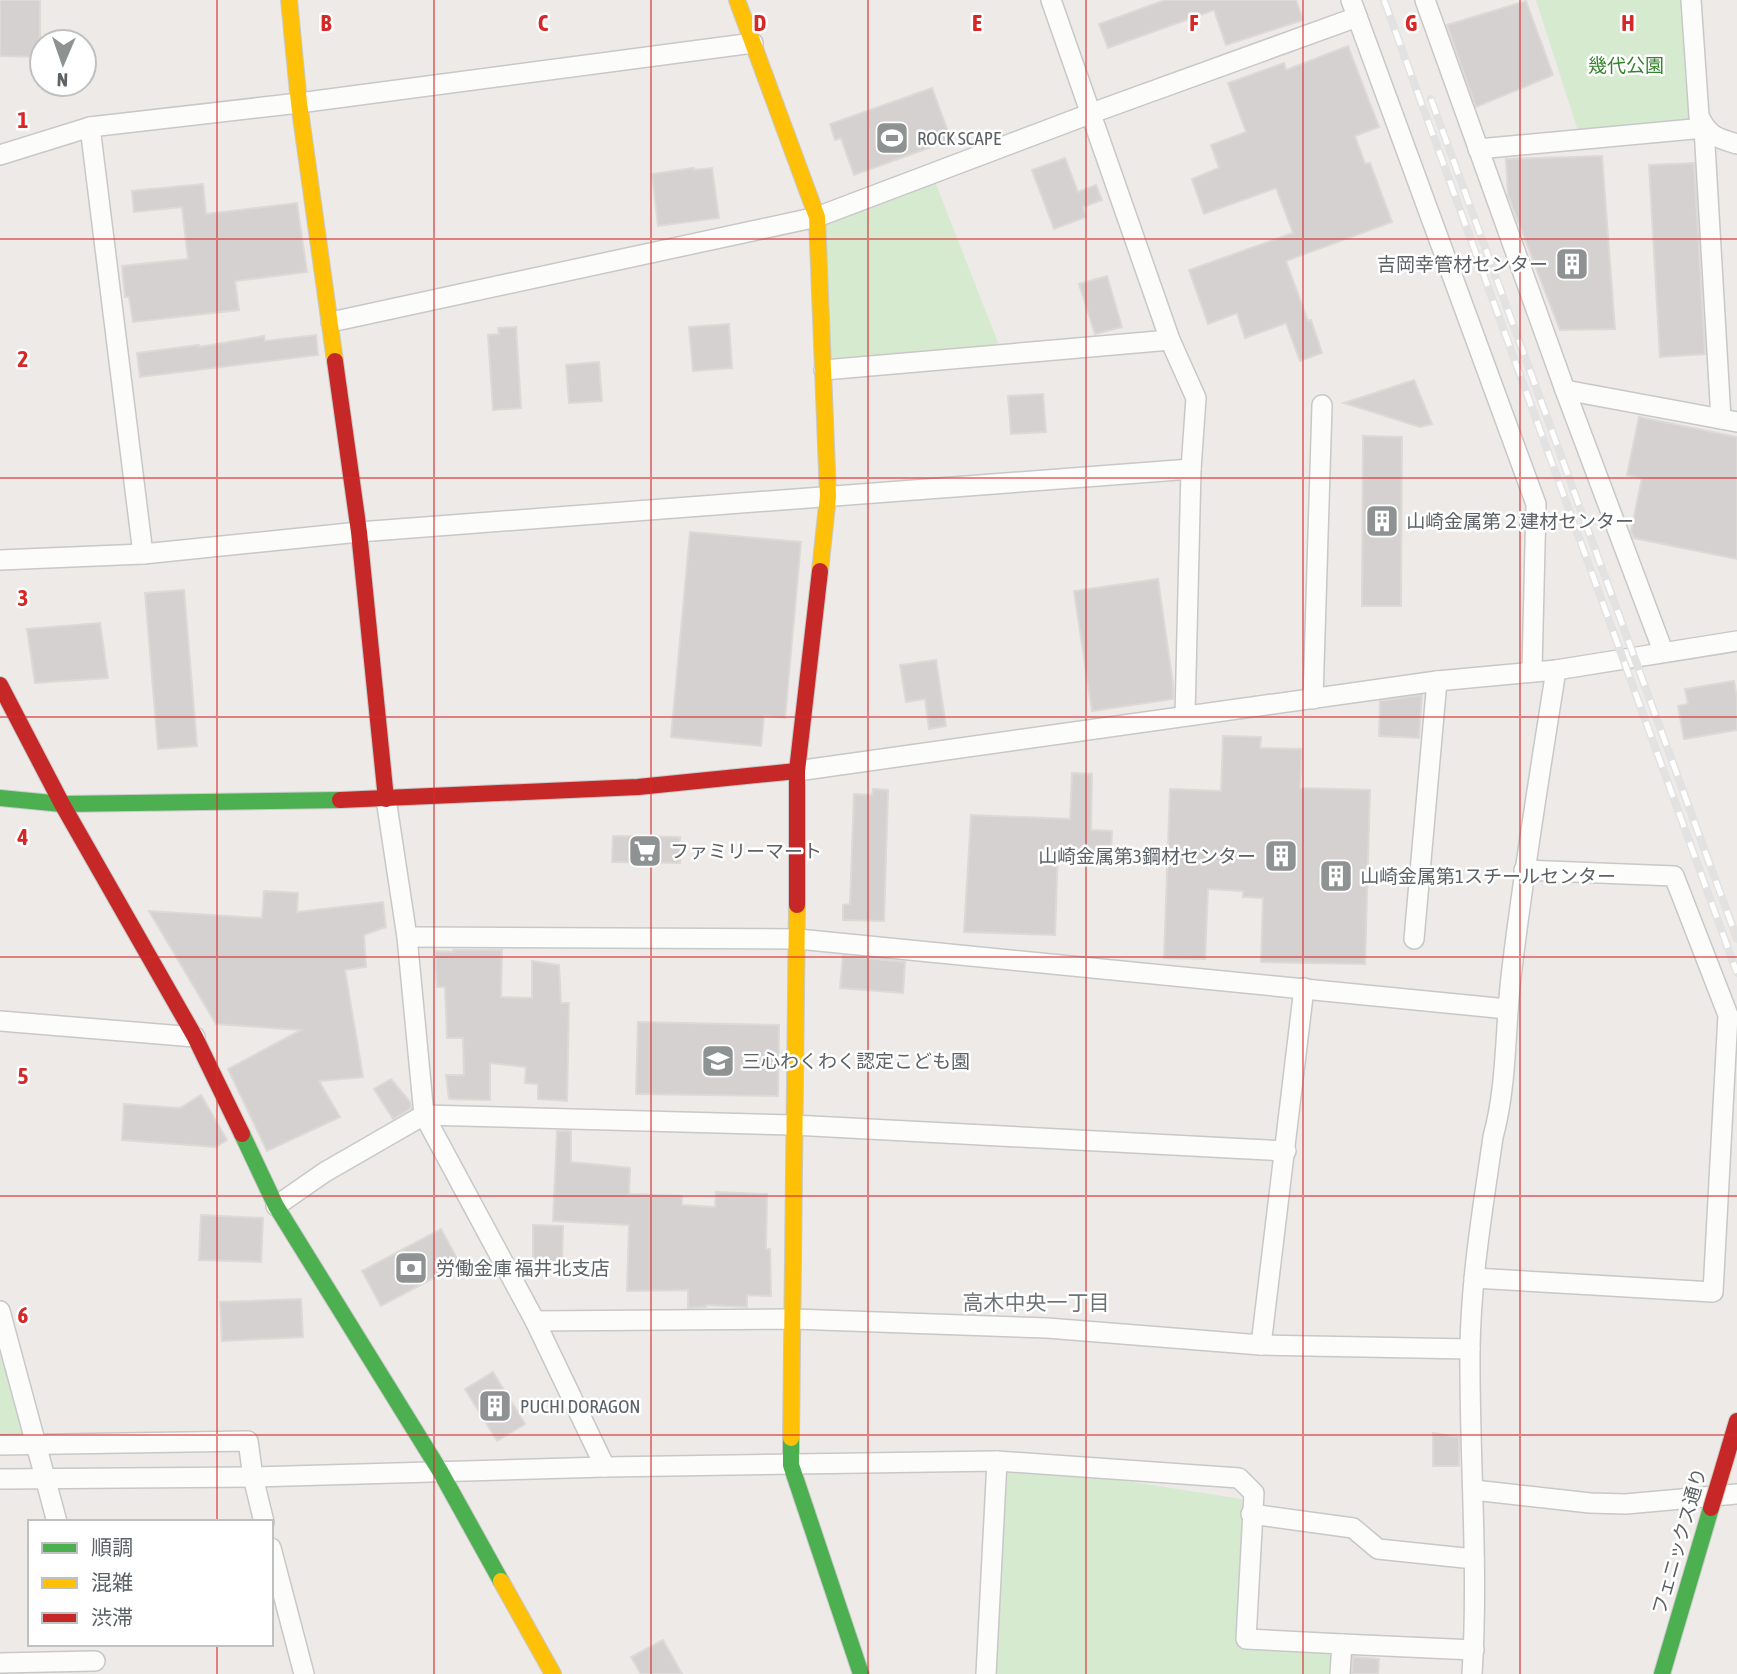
<svg xmlns="http://www.w3.org/2000/svg" width="1737" height="1674" viewBox="0 0 1737 1674" font-family="'Asap Condensed','Noto Sans JP',sans-serif">
	<rect width="100%" height="100%" fill="#edeae7"/>
	<g fill="#d6ead0">
		<polygon points="1536,0 1688,0 1695,125 1580,137"/>
		<polygon points="932,174 1002,353 824,370 817,217"/>
		<polygon points="0,1332 29,1444 0,1445"/>
		<polygon points="997,1461 1242,1499 1246,1639 1342,1644 1340,1674 995,1674"/>
	</g>
	<g fill="#d4d1d0" stroke="#dcd9d6" stroke-width="2">
		<polygon points="0,0 40,0 40,57 0,56"/>
		<polygon points="1165,0 1296,0 1303,20 1226,45 1214,10 1108,48 1099,24"/>
		<polygon points="1526,1 1553,75 1476,107 1447,25"/>
		<polygon points="1348,46 1379,127 1355,136 1365,164 1370,163 1392,222 1286,261 1308,321 1311,320 1322,353 1300,361 1286,323 1245,338 1237,313 1208,324 1189,270 1293,233 1276,188 1204,214 1192,179 1219,168 1211,145 1246,132 1228,83 1284,63 1286,70"/>
		<polygon points="932,88 951,140 854,175 841,138 835,140 830,124"/>
		<polygon points="1602,156 1615,329 1560,330 1508,195 1506,159"/>
		<polygon points="1065,158 1078,192 1096,185 1102,200 1083,207 1086,217 1054,229 1032,170"/>
		<polygon points="1694,163 1705,354 1660,357 1649,165"/>
		<polygon points="694,168 694,170 712,168 719,218 658,226 652,174"/>
		<polygon points="203,184 206,214 297,203 307,272 235,281 239,310 133,322 129,297 125,297 122,266 188,259 182,207 134,212 132,191"/>
		<polygon points="1107,276 1122,327 1095,334 1079,284"/>
		<polygon points="729,324 732,368 693,371 689,327"/>
		<polygon points="516,327 521,408 493,410 488,335 499,334 498,328"/>
		<polygon points="316,335 318,355 140,377 137,353 199,345 199,347 264,336 265,341"/>
		<polygon points="599,362 602,401 569,403 566,365"/>
		<polygon points="1414,380 1432,424 1420,427 1344,403"/>
		<polygon points="1043,394 1046,432 1011,434 1008,396"/>
		<polygon points="1639,417 1737,437 1737,559 1634,538 1631,531 1642,478 1627,475"/>
		<polygon points="1363,436 1402,437 1401,606 1362,606"/>
		<polygon points="690,532 801,542 785,718 764,716 761,746 671,737"/>
		<polygon points="1158,579 1173,684 1173,699 1092,711 1074,591"/>
		<polygon points="184,590 197,746 158,749 145,593"/>
		<polygon points="100,623 108,678 35,683 27,629"/>
		<polygon points="936,660 946,726 929,729 925,699 906,702 900,665"/>
		<polygon points="1734,681 1737,699 1737,730 1684,739 1678,706 1688,704 1685,689"/>
		<polygon points="1422,695 1419,738 1379,736 1380,701"/>
		<polygon points="1223,736 1261,737 1260,748 1302,749 1300,788 1370,790 1365,964 1261,962 1263,898 1243,897 1243,891 1208,889 1205,959 1164,958 1170,789 1221,791"/>
		<polygon points="1072,773 1092,774 1091,830 1112,831 1111,851 1058,848 1055,935 964,932 971,815 1070,819"/>
		<polygon points="873,789 888,790 884,921 843,920 843,905 850,904 854,794 872,795"/>
		<polygon points="613,836 680,837 680,863 612,862"/>
		<polygon points="264,891 298,893 297,912 383,902 386,927 364,935 366,967 345,970 363,1077 319,1081 340,1117 267,1151 228,1069 301,1030 216,1024 149,911 262,918"/>
		<polygon points="453,950 502,950 501,997 532,998 532,961 559,965 561,1003 569,1003 567,1101 538,1099 538,1084 525,1083 526,1067 490,1063 490,1100 449,1099 446,1075 464,1075 463,1038 447,1038 445,987 437,987 435,951 453,952"/>
		<polygon points="843,956 905,962 903,993 840,988"/>
		<polygon points="638,1022 779,1025 778,1096 636,1094"/>
		<polygon points="391,1079 410,1102 411,1108 393,1119 374,1089"/>
		<polygon points="201,1095 227,1140 216,1147 122,1140 124,1104 180,1108"/>
		<polygon points="557,1131 571,1131 571,1162 630,1168 629,1194 682,1196 682,1205 715,1207 716,1192 767,1194 766,1249 770,1249 771,1296 747,1295 747,1307 706,1305 706,1307 688,1308 688,1290 627,1291 629,1225 553,1221"/>
		<polygon points="201,1215 263,1218 261,1262 199,1260"/>
		<polygon points="533,1225 563,1226 562,1267 533,1265"/>
		<polygon points="441,1229 460,1264 381,1306 362,1271"/>
		<polygon points="301,1299 303,1337 222,1341 220,1302"/>
		<polygon points="493,1372 525,1424 497,1441 465,1389"/>
		<polygon points="1433,1433 1459,1437 1459,1466 1433,1466"/>
		<polygon points="663,1640 682,1674 641,1674 631,1657"/>
		<polygon points="1353,1657 1379,1659 1378,1674 1352,1674"/>
	</g>
	<g fill="none" stroke-linecap="round" stroke-linejoin="round">
		<defs>
			<g id="street">
				<polyline points="1051,0 1170,340 1196,398 1191,469 1185,715"/>
				<polyline points="1351,0 1536,504 1532,670"/>
				<polyline points="1425,0 1565,390 1663,651"/>
				<path d="M 1691,0 L 1699,116 C 1708,136 1717,138 1737,144"/>
				<polyline points="90,127 143,554"/>
				<polyline points="1478,149 1704,128 1721,419"/>
				<polyline points="0,155 90,127 299,103 753,43"/>
				<polyline points="331,322 817,217 1092,113 1357,17"/>
				<polyline points="824,370 1170,340"/>
				<polyline points="1565,390 1737,422"/>
				<polyline points="0,560 143,554 359,532 1191,469"/>
				<polyline points="1313,699 1322,405"/>
				<polyline points="797,771 1437,681 1556,670 1737,641"/>
				<polyline points="386,799 407,937 424,1115 535,1321 605,1467"/>
				<polyline points="407,937 798,939 1507,1009"/>
				<polyline points="1414,939 1437,681"/>
				<polyline points="0,1021 195,1037"/>
				<polyline points="276,1206 325,1172 424,1115 793,1125 1286,1151"/>
				<polyline points="1474,1278 1713,1292 1728,1015 1674,876 1524,870"/>
				<polyline points="0,1311 57,1522"/>
				<polyline points="535,1321 793,1319 1047,1328 1261,1345 1470,1349"/>
				<polyline points="1261,1345 1304,988"/>
				<polyline points="0,1445 248,1441 253,1477 264,1522"/>
				<polyline points="0,1479 253,1477 605,1467 997,1461 1239,1478 1254,1493 1246,1639 1342,1644 1340,1674"/>
				<polyline points="1474,1490 1590,1503 1626,1504 1737,1494"/>
				<polyline points="1251,1514 1353,1528 1378,1549 1474,1559"/>
				<polyline points="271,1548 304,1674"/>
				<polyline points="1342,1644 1474,1650"/>
				<polyline points="0,1663 95,1661"/>
				<polyline points="986,1674 997,1461"/>
				<path d="M 1472,1674 C 1479,1566 1469,1457 1470,1349 C 1471,1277 1483,1207 1493,1137 C 1507,1086 1505,1030 1511,977 C 1523,874 1540,772 1556,670"/>
			</g>
			<g id="fast">
				<polyline points="0,798 62,804 340,800"/>
				<polyline points="242,1134 276,1206 440,1471 501,1581"/>
				<polyline points="791,1438 791,1465 861,1674"/>
				<polyline points="1662,1674 1711,1508"/>
			</g>
			<g id="slow">
				<polyline points="289,0 299,103 335,361"/>
				<polyline points="737,0 817,217 828,496 820,571"/>
				<polyline points="791,1438 797,905"/>
				<polyline points="501,1581 553,1674"/>
			</g>
			<g id="jam">
				<polyline points="335,361 359,532 386,799"/>
				<polyline points="0,685 62,804 195,1037 242,1134"/>
				<polyline points="340,800 638,787 797,771"/>
				<polyline points="797,905 797,771 820,571"/>
				<polyline points="1724,1465 1737,1421"/>
			</g>
		</defs>
		<use href="#street" stroke="#c8c8c8" stroke-width="22"/>
		<use href="#fast" stroke="#c9c9c9" stroke-width="18"/>
		<use href="#slow" stroke="#c9c9c9" stroke-width="18"/>
		<use href="#jam" stroke="#c9c9c9" stroke-width="18"/>
		<use href="#street" stroke="#fcfcfb" stroke-width="19"/>
		<use href="#fast" stroke="#4caf50" stroke-width="16"/>
		<use href="#slow" stroke="#ffc107" stroke-width="16"/>
		<use href="#jam" stroke="#c62828" stroke-width="16"/>
		<defs>
			<g id="rail">
				<polyline points="1384,0 1737,973"/>
				<polyline points="1431,99 1737,939"/>
			</g>
		</defs>
		<use href="#rail" stroke="#e3e2e2" stroke-width="8"/>
		<use href="#rail" stroke="#fff" stroke-width="5" stroke-dasharray="16" stroke-linecap="butt"/>
		<defs>
			<polyline id="jam-bridge" points="1711,1508 1724,1465"/>
		</defs>
		<use href="#jam-bridge" stroke="#d7c7b2" stroke-width="18" stroke-linecap="butt"/>
		<use href="#jam-bridge" stroke="#c62828" stroke-width="16"/>
	</g>
	<path fill="none" stroke="#d62828" stroke-width="2" stroke-opacity="0.55" d="M 217,0 L 217,1522M 434,0 L 434,1674M 651,0 L 651,1674M 868,0 L 868,1674M 1086,0 L 1086,1674M 1303,0 L 1303,1674M 1520,0 L 1520,1674M 0,239 L 1737,239M 0,478 L 1737,478M 0,717 L 1737,717M 0,957 L 1737,957M 0,1196 L 1737,1196M 0,1435 L 1737,1435M 217,1644 L 217,1674"/>
	<defs>
		<symbol id="stadium-square" viewBox="-11 -11 22 22"><rect x="-9" y="-9" width="18" height="18" rx="4" fill="#8f9293" stroke="#fff"/><path d="M0-5a6.5 5 0 1 0 0 10a6.5 5 0 1 0 0-10ZM-3.5-1.8h7v3.6h-7Z" fill="#fff"/></symbol>
		<symbol id="building-square" viewBox="-11 -11 22 22"><rect x="-9" y="-9" width="18" height="18" rx="4" fill="#8f9293" stroke="#fff"/><path d="M-4-6H4V6H1V3H-1V6H-4ZM-2.5-4.3h1.7v1.8h-1.7ZM.8-4.3h1.7v1.8H.8ZM-2.5-1h1.7V.8h-1.7ZM.8-1h1.7V.8H.8Z" fill="#fff"/></symbol>
		<symbol id="supermarket-square" viewBox="-11 -11 22 22"><rect x="-9" y="-9" width="18" height="18" rx="4" fill="#8f9293" stroke="#fff"/><path d="M-6-5.5h2.5l.6 2H6L4.5 2H-2.5L-4.4-4H-6ZM-1.5 3.2a1.3 1.3 0 1 0 .1 0ZM3 3.2a1.3 1.3 0 1 0 .1 0Z" fill="#fff"/></symbol>
		<symbol id="school-square" viewBox="-11 -11 22 22"><rect x="-9" y="-9" width="18" height="18" rx="4" fill="#8f9293" stroke="#fff"/><path d="M0-5L7-2L0 1L-7-2ZM-4 1L0 2.5L4 1V4Q0 6-4 4Z" fill="#fff"/></symbol>
		<symbol id="bank-square" viewBox="-11 -11 22 22"><rect x="-9" y="-9" width="18" height="18" rx="4" fill="#8f9293" stroke="#fff"/><path d="M-6-4H6V4H-6ZM0-2.3a2.3 2.3 0 1 0 0 4.6a2.3 2.3 0 1 0 0-4.6Z" fill="#fff"/></symbol>
	</defs>
	<g fill-rule="evenodd">
		<use href="#stadium-square" x="873" y="119" width="38" height="38"/>
		<use href="#building-square" x="1553" y="245" width="38" height="38"/>
		<use href="#building-square" x="1363" y="502" width="38" height="38"/>
		<use href="#supermarket-square" x="626" y="832" width="38" height="38"/>
		<use href="#building-square" x="1262" y="837" width="38" height="38"/>
		<use href="#building-square" x="1317" y="857" width="38" height="38"/>
		<use href="#school-square" x="699" y="1042" width="38" height="38"/>
		<use href="#bank-square" x="392" y="1249" width="38" height="38"/>
		<use href="#building-square" x="476" y="1387" width="38" height="38"/>
	</g>
	<g text-anchor="middle" dominant-baseline="central" stroke-width="5" stroke-linejoin="round" paint-order="stroke">
		<g font-size="19" fill="#34842d" stroke="#fff">
			<text x="1626" y="65">幾代公園</text>
		</g>
		<g font-size="19" fill="#5c6266" stroke="#fff" text-anchor="start">
			<text x="917" y="138">ROCK SCAPE</text>
			<text x="1548" y="264" text-anchor="end">吉岡幸管材センター</text>
			<text x="1406" y="521">山崎金属第２建材センター</text>
			<text x="670" y="851">ファミリーマート</text>
			<text x="1256" y="856" text-anchor="end">山崎金属第3鋼材センター</text>
			<text x="1360" y="876">山崎金属第1スチールセンター</text>
			<text x="742" y="1061">三心わくわく認定こども園</text>
			<text x="436" y="1268">労働金庫 福井北支店</text>
			<text x="520" y="1406">PUCHI DORAGON</text>
		</g>
		<g font-size="19" fill="#5c6266" stroke="#fff">
			<text transform="translate(1679 1541) rotate(-74)">フェニックス通り</text>
		</g>
		<g font-size="21" fill="#6d7478" stroke="#fff">
			<text x="1036" y="1302">高木中央一丁目</text>
		</g>
	</g>
	<g font-size="23" text-anchor="middle" font-weight="bold" fill="#d62828" stroke="#fff" stroke-width="5" stroke-linejoin="round" paint-order="stroke">
		<text x="326" y="31">B</text>
		<text x="543" y="31">C</text>
		<text x="760" y="31">D</text>
		<text x="977" y="31">E</text>
		<text x="1194" y="31">F</text>
		<text x="1411" y="31">G</text>
		<text x="1628" y="31">H</text>
		<text x="23" y="128">1</text>
		<text x="23" y="367">2</text>
		<text x="23" y="606">3</text>
		<text x="23" y="845">4</text>
		<text x="23" y="1084">5</text>
		<text x="23" y="1323">6</text>
	</g>
	<rect x="28" y="1520" width="245" height="126" fill="#ffffff" stroke="#bec0c2" stroke-width="2"/>
	<rect x="42" y="1543" width="35" height="10" fill="#4caf50" stroke="#bec0c2" stroke-width="2"/>
	<text x="91" y="1555" font-size="21" fill="#5c6266">順調</text>
	<rect x="42" y="1578" width="35" height="10" fill="#ffc107" stroke="#bec0c2" stroke-width="2"/>
	<text x="91" y="1590" font-size="21" fill="#5c6266">混雑</text>
	<rect x="42" y="1613" width="35" height="10" fill="#c62828" stroke="#bec0c2" stroke-width="2"/>
	<text x="91" y="1625" font-size="21" fill="#5c6266">渋滞</text>
	<g transform="translate(63 63) rotate(182)"><circle r="33" fill="#ffffff" stroke="#bec0c2" stroke-width="2"/>
	<path d="M0-5L12 26L0 18L-12 26Z" fill="#8f9293"/>
	<text y="-10" font-size="19" font-weight="bold" text-anchor="middle" fill="#5c6266">N</text>
	</g>
</svg>
